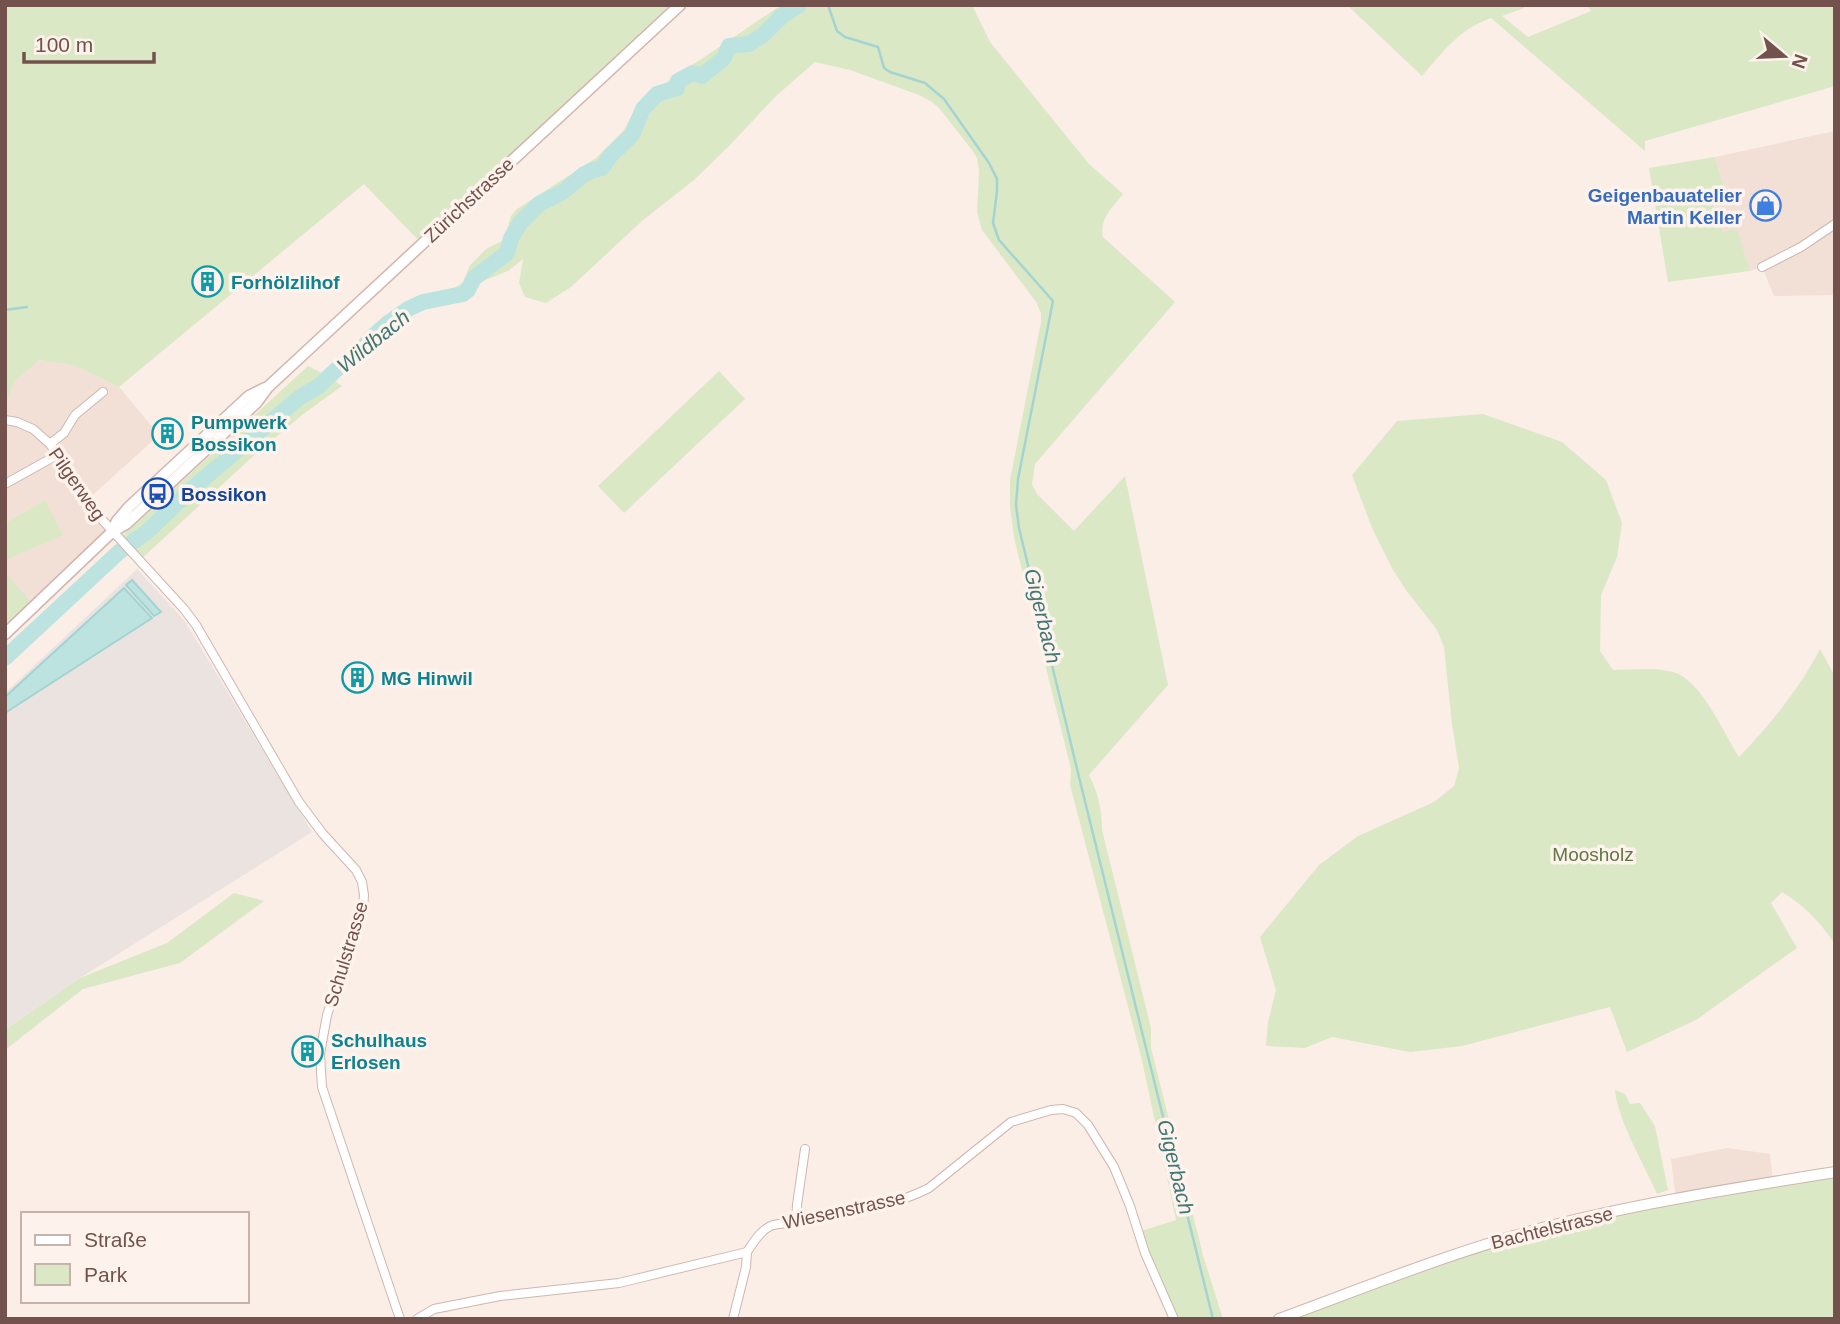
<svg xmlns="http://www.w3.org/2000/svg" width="1840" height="1324" viewBox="0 0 1840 1324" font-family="Arial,sans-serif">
	<rect width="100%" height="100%" fill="#fbeee6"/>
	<g fill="#f2dfd5">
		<polygon points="1835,131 1835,295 1774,296 1762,267 1750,271 1737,229 1723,232 1713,202 1727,196 1715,157"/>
		<polygon points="40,360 75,366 119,387 159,435 87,500 112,532 35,606 5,572 5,561 63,535 45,500 5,523 5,405 15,381"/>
		<polygon points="1727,1148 1770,1154 1773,1182 1676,1199 1671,1159"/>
	</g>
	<polygon fill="#ebe3e0" points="137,569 184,620 312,832 80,978 5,1030 5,693"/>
	<g fill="#dbe8c6">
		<polygon points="5,5 680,5 422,244 364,184 119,387 75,366 40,360 15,381 5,405"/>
		<path d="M 781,5 L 972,5 L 990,42 L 1089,164 L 1123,194 C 1112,208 1099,219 1103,237 L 1175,302 L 1035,464 L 1032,484 L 1037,494 L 1074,531 L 1125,476 L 1168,685 L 1089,775 C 1098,792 1102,810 1102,830 L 1151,1028 L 1151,1048 L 1203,1255 L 1223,1319 L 1174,1319 L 1138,1232 L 1176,1220 L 1141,1056 L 1070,785 L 1071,769 L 1014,538 L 1010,506 L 1010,480 L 1041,322 L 1041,313 L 1036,302 L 982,230 L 977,212 L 979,172 L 977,158 L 972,150 L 939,108 L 932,102 L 919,95 L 850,70 L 815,62 L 776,96 L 730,145 L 694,180 L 642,221 L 571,287 L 546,303 L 525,297 L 519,283 L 523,259 L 508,271 L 478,283 L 471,294 L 455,301 L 417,311 L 384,335 L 358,362 L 333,380 L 342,386 L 302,415 L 249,460 L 139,561 L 119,539 L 308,366 L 322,373 L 341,361 L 359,342 L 405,304 L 432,293 L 456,287 L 463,282 L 470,265 L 486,249 L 504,240 L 511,216 L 517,209 L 596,158 L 624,130 L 635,109 L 679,72 L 700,60 Z"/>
		<path d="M 1347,5 L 1524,5 L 1524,8 L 1502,16 L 1528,37 L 1591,11 L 1586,5 L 1835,5 L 1835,86 L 1645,141 L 1645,151 L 1491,18 C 1459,29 1443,52 1422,76 Z"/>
		<polygon points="1715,157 1727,197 1713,203 1723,232 1737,228 1750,271 1668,282 1649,168"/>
		<polygon points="719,371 745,399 624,513 598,486"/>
		<path d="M 1483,414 L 1562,442 L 1606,480 L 1622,523 L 1617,557 L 1601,595 L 1600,651 L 1613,670 C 1632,670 1654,667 1673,672 C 1701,679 1724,734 1739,757 C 1771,724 1799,689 1820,649 L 1835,676 L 1835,944 C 1819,921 1806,907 1782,892 L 1771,903 L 1797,948 L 1696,1020 L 1627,1052 L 1610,1007 L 1462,1046 L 1410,1052 L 1332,1037 L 1305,1048 L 1266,1046 L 1268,1022 L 1276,990 L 1260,937 L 1319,865 L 1358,836 L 1434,802 L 1454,786 L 1459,768 L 1452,724 L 1444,647 L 1437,630 L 1406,590 L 1393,570 L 1372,528 L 1352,475 L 1397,421 Z"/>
		<polygon points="45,500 63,535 5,561 5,523"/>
		<polygon points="5,572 35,606 5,633"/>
		<polygon points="234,893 264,901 180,963 83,989 5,1050 5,1030 80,978 167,943"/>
		<path d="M 1615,1090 L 1625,1094 L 1630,1104 L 1640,1103 L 1655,1126 L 1668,1190 L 1657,1194 C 1644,1164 1618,1121 1615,1090 Z"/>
		<polygon points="1835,1172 1835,1319 1280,1319 1543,1228"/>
	</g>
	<g fill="#bce3e0" stroke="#a3d4d1" stroke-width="2">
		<polygon points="132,580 161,612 154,616 126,585"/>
		<polygon points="124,588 152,618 5,713 5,697"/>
	</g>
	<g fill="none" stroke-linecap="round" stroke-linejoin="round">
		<g stroke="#a3d4d1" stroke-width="2.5">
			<polyline points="828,5 837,31 845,37 878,47 884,68 890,72 925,83 944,99 989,163 997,179 997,191 993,223 999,240 1053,301 1018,479 1016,505 1019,528 1078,773 1213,1319"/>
			<polyline points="5,310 27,307"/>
		</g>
		<polyline stroke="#bce3e0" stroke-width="16" points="5,658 119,552 148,531 194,487 300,397 319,386 338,368 356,357 369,340 388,323 408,309 423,302 463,294 468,290 474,278 507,253 511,238 521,222 539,204 563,192 583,175 593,170 602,168 611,155 632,135 643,109 657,94 677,88 678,81 693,73 702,76 724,58 729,46 749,44 763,35 782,16 799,5"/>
		<defs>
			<g id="minor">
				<polyline points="1762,267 1801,247 1835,224"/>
				<polyline points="5,420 17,422 33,429 50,444 97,514 184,609 196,625 299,802 323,834 356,870 362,882 364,895 363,909 327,1015 320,1054 322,1087 400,1319"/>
				<polyline points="50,444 64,433 75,415 103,392"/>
				<polyline points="5,484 57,455"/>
				<polyline points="796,1223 797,1205 805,1149"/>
				<path d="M 417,1319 L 434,1309 L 500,1296 L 619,1283 L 747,1252 C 753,1243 761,1229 773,1225 C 782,1223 792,1223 801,1222 C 843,1213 890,1208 929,1188 L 1011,1122 L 1051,1110 L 1063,1109 L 1076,1113 L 1088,1125 L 1114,1167 L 1130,1206 L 1145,1253 L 1174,1319"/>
				<polyline points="733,1319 746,1267 747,1252"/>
			</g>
			<path id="tertiary" d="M 1279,1319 C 1366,1287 1452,1252 1542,1228 C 1638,1203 1737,1188 1835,1172"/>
			<g id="secondary">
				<polyline points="112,532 126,524 256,403 268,387 680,5"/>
				<polyline points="5,634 112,532 117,521 129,507 249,396 265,388"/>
			</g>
		</defs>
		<use href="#minor" stroke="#ceb7b0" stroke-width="10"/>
		<use href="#tertiary" stroke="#ceb7b0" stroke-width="12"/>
		<use href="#secondary" stroke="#d1b5ae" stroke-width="13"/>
		<use href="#minor" stroke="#fff" stroke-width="8"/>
		<use href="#tertiary" stroke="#fff" stroke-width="10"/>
		<use href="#secondary" stroke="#fff" stroke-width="10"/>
	</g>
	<defs>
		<symbol id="shop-ring" viewBox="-11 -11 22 22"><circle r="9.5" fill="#fef3ec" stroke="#3f7fe0" stroke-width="1.5"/><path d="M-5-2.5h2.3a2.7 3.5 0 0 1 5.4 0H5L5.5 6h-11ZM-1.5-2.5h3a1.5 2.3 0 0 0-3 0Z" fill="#3f7fe0"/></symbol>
		<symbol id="building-ring" viewBox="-11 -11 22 22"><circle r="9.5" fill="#fef3ec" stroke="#0f9aa8" stroke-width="1.5"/><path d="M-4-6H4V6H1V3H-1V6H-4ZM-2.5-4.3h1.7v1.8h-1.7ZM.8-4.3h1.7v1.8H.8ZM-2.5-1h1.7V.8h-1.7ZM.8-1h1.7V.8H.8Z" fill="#0f9aa8"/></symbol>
		<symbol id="bus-ring" viewBox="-11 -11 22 22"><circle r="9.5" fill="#fef3ec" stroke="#1a4fb4" stroke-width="1.5"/><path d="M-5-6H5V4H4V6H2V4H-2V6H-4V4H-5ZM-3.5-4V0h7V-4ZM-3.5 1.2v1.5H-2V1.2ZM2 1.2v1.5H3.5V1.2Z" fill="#1a4fb4"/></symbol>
	</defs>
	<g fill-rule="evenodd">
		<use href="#shop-ring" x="1748" y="188" width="35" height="35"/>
		<use href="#building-ring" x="190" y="264" width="35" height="35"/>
		<use href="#building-ring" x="150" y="416" width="35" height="35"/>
		<use href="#bus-ring" x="140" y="476" width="35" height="35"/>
		<use href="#building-ring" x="340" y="660" width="35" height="35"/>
		<use href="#building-ring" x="290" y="1034" width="35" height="35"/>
	</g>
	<g text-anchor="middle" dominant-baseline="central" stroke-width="7" stroke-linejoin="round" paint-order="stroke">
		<g font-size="19" font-weight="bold" fill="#366cbe" stroke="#fef3ec" text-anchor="end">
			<text x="1742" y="195">Geigenbauatelier<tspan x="1742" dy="22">Martin Keller</tspan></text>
		</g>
		<g font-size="19" fill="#73524d" stroke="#fef3ec">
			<text transform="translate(469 200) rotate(-43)">Zürichstrasse</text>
			<text transform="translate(77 484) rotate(55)">Pilgerweg</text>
			<text transform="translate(346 954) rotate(-73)">Schulstrasse</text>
			<text transform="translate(844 1210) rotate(-12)">Wiesenstrasse</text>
			<text transform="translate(1552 1228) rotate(-14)">Bachtelstrasse</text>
		</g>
		<g font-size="19" font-weight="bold" fill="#0d838f" stroke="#fef3ec" text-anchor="start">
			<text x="231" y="282">Forhölzlihof</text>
			<text x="191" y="422">Pumpwerk<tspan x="191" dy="22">Bossikon</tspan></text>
			<text x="381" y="678">MG Hinwil</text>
			<text x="331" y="1040">Schulhaus<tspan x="331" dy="22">Erlosen</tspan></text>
		</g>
		<g font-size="19" font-weight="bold" fill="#164399" stroke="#fef3ec" text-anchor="start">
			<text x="181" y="494">Bossikon</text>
		</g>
		<g font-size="19" fill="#5f7845" stroke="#fef3ec">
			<text x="1593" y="854">Moosholz</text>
		</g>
		<g font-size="21" font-style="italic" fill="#417774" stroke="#fef3ec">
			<text transform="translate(373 341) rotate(-39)">Wildbach</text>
			<text transform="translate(1043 616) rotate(76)">Gigerbach</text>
			<text transform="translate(1176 1167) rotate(76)">Gigerbach</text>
		</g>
	</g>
	<rect width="1840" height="1324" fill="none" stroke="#73524d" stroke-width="14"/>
	<rect x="21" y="1212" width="228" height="91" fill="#fef3ec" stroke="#c6b3ac" stroke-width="2"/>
	<rect x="35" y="1235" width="35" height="10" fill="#ffffff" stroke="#c6b3ac" stroke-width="2"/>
	<text x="84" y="1247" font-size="21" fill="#73524d">Straße</text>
	<rect x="35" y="1264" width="35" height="21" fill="#dbe8c6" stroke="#c6b3ac" stroke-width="2"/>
	<text x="84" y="1282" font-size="21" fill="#73524d">Park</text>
	<g transform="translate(1784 56) rotate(109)" stroke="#fef3ec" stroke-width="5" paint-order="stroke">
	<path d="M0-5L12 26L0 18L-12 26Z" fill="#73524d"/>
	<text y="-10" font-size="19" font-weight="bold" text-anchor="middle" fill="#73524d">N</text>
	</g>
	<path d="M24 52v10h130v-10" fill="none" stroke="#73524d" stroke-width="3.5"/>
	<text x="35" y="52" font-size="21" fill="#73524d" stroke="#fef3ec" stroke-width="5" paint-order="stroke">100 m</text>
</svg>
